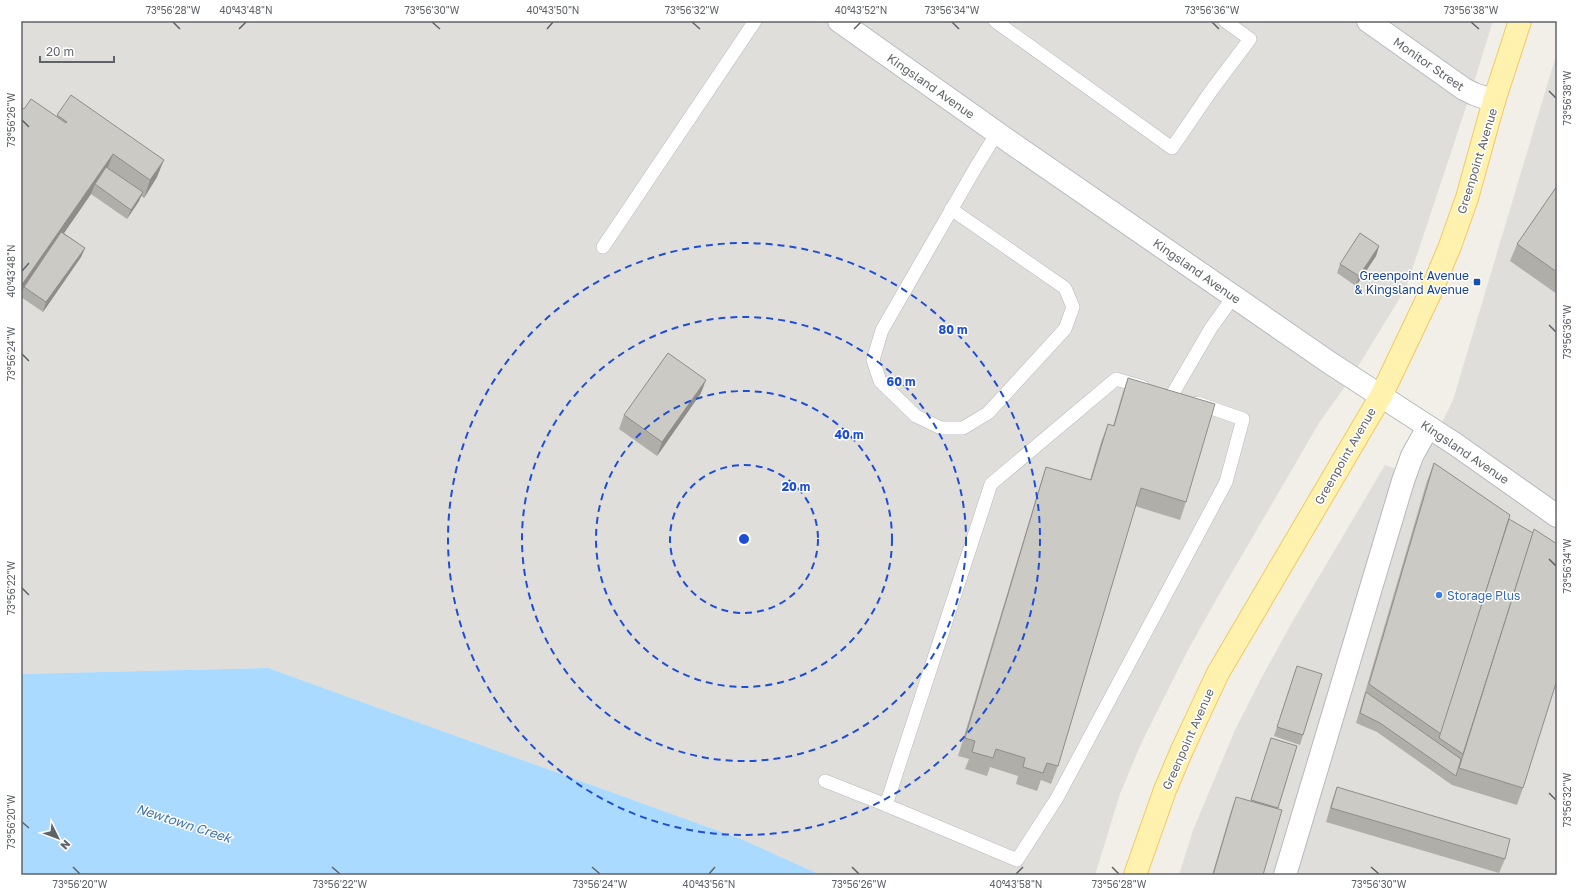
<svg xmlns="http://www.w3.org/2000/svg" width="1578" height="896" viewBox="0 0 1578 896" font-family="'Golos Text',sans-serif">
	<rect width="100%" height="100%" fill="#f1efe8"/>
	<g fill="#e0deda">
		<polygon points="21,21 1493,21 1471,92 1406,288 1349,381 1319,423 1216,600 1188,650 1140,746 1120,794 1095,875 821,875 741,839 268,668 21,674"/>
		<polygon points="1557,52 1557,875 1179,875 1193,830 1235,730 1262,677 1291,624 1385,465 1416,476 1453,400"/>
	</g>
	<polygon fill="#aadaff" points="268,668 741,839 821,875 21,875 21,674"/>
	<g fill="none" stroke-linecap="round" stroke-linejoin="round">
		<defs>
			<g id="lane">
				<polyline points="995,21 1172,148 1211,91 1250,39 1225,21"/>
				<polyline points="951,209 1065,288 1073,307 1065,329 988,413 963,428 941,428 916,416 880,381 873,360 882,330 976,167 997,133"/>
				<polyline points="603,247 755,21"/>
				<polyline points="1172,395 1211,328 1234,296"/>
				<polyline points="825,781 886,805 1017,860 1057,798 1226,482 1243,419 1197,403"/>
				<polyline points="886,805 991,484 1116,379 1143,387"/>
			</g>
			<g id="street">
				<polyline points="1381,396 1455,444 1557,516"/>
				<polyline points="1285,875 1403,481 1412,456 1428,427"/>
			</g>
			<g id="secondary">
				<polyline points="839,21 1010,142 1330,363 1381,396"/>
				<polyline points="1368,21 1464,89 1474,94 1494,101"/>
			</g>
			<polyline id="primary" points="1135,875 1165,790 1182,750 1218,673 1381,396 1432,289 1450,246 1467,198 1494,101 1520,21"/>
		</defs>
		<use href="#lane" stroke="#b5b8bc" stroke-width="14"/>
		<use href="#street" stroke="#b5b8bc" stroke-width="24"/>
		<use href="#secondary" stroke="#b6babf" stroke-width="24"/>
		<use href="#primary" stroke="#f2c960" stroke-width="24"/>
		<use href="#lane" stroke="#fff" stroke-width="13"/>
		<use href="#street" stroke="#fff" stroke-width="22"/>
		<use href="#secondary" stroke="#fff" stroke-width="22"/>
		<use href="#primary" stroke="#fff2af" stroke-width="22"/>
	</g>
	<g fill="#afaea9">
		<polygon points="21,107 24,109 57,117 57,115 157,177 144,198 141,196 139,201 127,219 91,194 64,233 85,248 81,257 43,312 21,297"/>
		<polygon points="1557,186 1557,294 1510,261 1517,244"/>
		<polygon points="1379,246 1376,256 1356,286 1337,273 1340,264"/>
		<polygon points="1128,378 1186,502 1180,520 1135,506 1058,766 1051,784 1041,780 1037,791 1016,784 1018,776 990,767 987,776 965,769 969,759 958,756 1040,485 1046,467 1090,480 1101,442 1108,424 1113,426 1122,395"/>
		<polygon points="701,393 657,456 619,429 624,415"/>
		<polygon points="1434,463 1509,519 1523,788 1517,805 1452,785 1377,732 1356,723 1427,481"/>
		<polygon points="1297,666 1303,735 1300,745 1274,736"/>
		<polygon points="1271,738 1297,746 1278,809 1263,875 1212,875 1231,811 1236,797 1251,801"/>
		<polygon points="1337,787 1505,859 1499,873 1326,822 1332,801"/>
	</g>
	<g fill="#8f8d8a">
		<polygon points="113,154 106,172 95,184 91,194 26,288 24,287 21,294 21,286"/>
		<polygon points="164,160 157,177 144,198 150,180"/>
		<polygon points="143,192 139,201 127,219 131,210"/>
		<polygon points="1379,246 1376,256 1356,286 1359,276"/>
		<polygon points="85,248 81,257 43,312 46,302"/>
		<polygon points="706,380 701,393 657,456 662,442"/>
	</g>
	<g fill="#cccac5" stroke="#8f8d8a">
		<polygon points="71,95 164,160 150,180 113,154 21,286 21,107 24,109 31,99 66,123 67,122 57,115"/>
		<polygon points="106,167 143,192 131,210 95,184"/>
		<polygon points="1557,186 1557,272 1517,244"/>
		<polygon points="61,232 85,248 46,302 24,287"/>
		<polygon points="1360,233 1379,246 1359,276 1340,264"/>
		<polygon points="668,353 706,380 662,442 624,415"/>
		<polygon points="1128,378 1215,404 1186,502 1141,488 1058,766 1047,763 1043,773 1023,767 1025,758 996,749 993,758 972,752 975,741 965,738 1046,467 1091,480 1108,424 1114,426"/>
		<polygon points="1434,463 1510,515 1441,734 1369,684"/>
		<polygon points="1509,519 1533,533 1463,754 1439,738"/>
		<polygon points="1534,529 1557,544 1557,680 1523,788 1459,768"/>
		<polygon points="1297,666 1322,674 1303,735 1277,727"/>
		<polygon points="1366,692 1461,759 1456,776 1380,723 1360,713"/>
		<polygon points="1271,738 1297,746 1278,808 1251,800"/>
		<polygon points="1337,787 1510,839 1505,859 1331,808"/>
		<polygon points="1236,797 1282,810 1263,875 1213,875"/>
	</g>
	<path fill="none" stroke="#5f6368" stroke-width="1.5" d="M 173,22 L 180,29M 432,22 L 440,29M 692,22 L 700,29M 952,22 L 959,29M 1212,22 L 1219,29M 1471,22 L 1479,29M 239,29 L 246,22M 547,29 L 553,22M 854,29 L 861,22M 1549,91 L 1556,98M 22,120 L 29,127M 22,271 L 29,263M 1549,325 L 1556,332M 22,354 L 29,361M 1549,559 L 1556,566M 22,588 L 29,595M 1549,793 L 1556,800M 22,822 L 29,828M 73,867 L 80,874M 332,867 L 340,874M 592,867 L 600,874M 852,867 L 859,874M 1112,867 L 1119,874M 1371,867 L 1379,874M 709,874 L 715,867M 1016,874 L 1023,867"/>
	<g fill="none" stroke="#1d4ed8" stroke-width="2" stroke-dasharray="7 5">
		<circle cx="744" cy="539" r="74"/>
		<circle cx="744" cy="539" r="148"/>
		<circle cx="744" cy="539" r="222"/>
		<circle cx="744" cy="539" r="296"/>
	</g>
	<rect fill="#1a4fb4" stroke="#fff" stroke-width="1.5" x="1473" y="278" width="8" height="8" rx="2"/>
	<circle fill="#3f7fe0" stroke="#fff" stroke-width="1.5" cx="1439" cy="595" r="4"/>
	<g text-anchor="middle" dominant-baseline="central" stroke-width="3" stroke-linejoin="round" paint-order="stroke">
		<g font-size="12" fill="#5f6368" stroke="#fff">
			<text transform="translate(1429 64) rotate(35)">Monitor Street</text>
			<text transform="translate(931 86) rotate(35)">Kingsland Avenue</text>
			<text transform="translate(1477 161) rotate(-73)">Greenpoint Avenue</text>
			<text transform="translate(1197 271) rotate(35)">Kingsland Avenue</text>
			<text transform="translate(1465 452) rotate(34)">Kingsland Avenue</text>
			<text transform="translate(1345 456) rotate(-60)">Greenpoint Avenue</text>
			<text transform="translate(1188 739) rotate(-66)">Greenpoint Avenue</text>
		</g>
		<g font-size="12" fill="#164399" stroke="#fff" text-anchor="end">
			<text x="1469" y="275">Greenpoint Avenue<tspan x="1469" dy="14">&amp; Kingsland Avenue</tspan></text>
		</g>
		<g font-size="12" fill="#366cbe" stroke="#fff" text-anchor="start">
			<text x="1447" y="595">Storage Plus</text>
		</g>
		<g font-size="13" font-style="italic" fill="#4174aa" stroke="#fff">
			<text transform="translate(184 823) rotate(18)">Newtown Creek</text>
		</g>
	</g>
	<circle cx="744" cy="539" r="6" fill="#1d4ed8" stroke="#fff" stroke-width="2"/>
	<g font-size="12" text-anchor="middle" font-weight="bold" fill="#1d4ed8" stroke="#fff" stroke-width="3" stroke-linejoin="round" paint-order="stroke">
		<text x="953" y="334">80 m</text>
		<text x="901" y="386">60 m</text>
		<text x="849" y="439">40 m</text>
		<text x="796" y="491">20 m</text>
	</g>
	<rect width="1578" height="896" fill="none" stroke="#ffffff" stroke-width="44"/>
	<g transform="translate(58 838) rotate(132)" stroke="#ffffff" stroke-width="3" paint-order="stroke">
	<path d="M0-3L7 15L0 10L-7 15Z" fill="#5f6368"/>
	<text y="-6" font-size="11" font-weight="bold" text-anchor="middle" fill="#5f6368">N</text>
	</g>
	<path d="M40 56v6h74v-6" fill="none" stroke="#5f6368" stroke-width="2"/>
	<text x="46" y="56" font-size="12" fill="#5f6368" stroke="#ffffff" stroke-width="3" paint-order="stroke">20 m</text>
	<rect x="22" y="22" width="1534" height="852" fill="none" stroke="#5f6368" stroke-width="1.5"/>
	<g font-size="10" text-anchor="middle" fill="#5f6368">
		<text x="173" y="14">73°56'28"W</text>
		<text x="246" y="14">40°43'48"N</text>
		<text x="432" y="14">73°56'30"W</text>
		<text x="553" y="14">40°43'50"N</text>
		<text x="692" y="14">73°56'32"W</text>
		<text x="861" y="14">40°43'52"N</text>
		<text x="952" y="14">73°56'34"W</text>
		<text x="1212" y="14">73°56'36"W</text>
		<text x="1471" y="14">73°56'38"W</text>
		<text transform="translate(1567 98) rotate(-90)" y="4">73°56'38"W</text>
		<text transform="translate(11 120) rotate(-90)" y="4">73°56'26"W</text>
		<text transform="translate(11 271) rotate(-90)" y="4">40°43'48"N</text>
		<text transform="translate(1567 332) rotate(-90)" y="4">73°56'36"W</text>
		<text transform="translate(11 354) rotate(-90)" y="4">73°56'24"W</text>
		<text transform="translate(1567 566) rotate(-90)" y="4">73°56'34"W</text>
		<text transform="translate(11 588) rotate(-90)" y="4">73°56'22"W</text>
		<text transform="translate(1567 800) rotate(-90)" y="4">73°56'32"W</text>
		<text transform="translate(11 822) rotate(-90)" y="4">73°56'20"W</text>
		<text x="80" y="888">73°56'20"W</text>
		<text x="340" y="888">73°56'22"W</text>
		<text x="600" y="888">73°56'24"W</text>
		<text x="709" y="888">40°43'56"N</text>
		<text x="859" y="888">73°56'26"W</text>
		<text x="1016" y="888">40°43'58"N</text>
		<text x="1119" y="888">73°56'28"W</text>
		<text x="1379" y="888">73°56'30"W</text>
	</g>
</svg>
